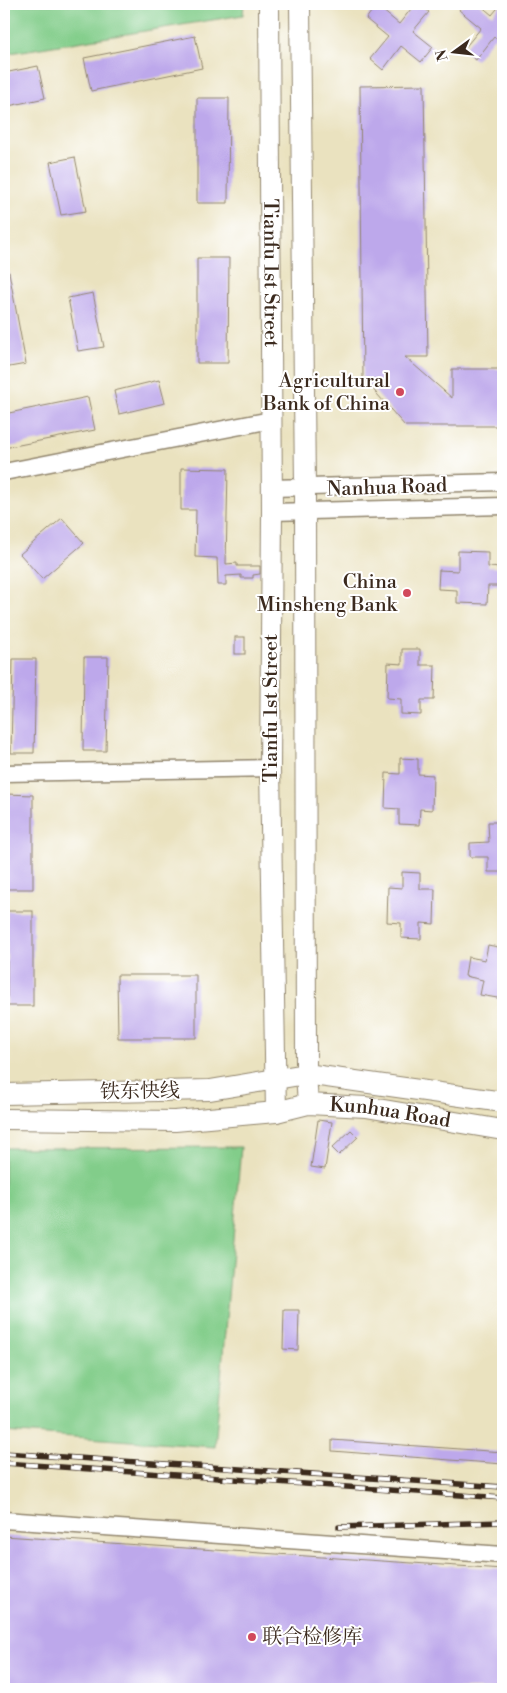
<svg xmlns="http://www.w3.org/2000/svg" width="507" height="1693" viewBox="0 0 507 1693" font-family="'Libre Bodoni','Noto Serif SC',serif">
	<rect width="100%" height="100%" fill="#fff"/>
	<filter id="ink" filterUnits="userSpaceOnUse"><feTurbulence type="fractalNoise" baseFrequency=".02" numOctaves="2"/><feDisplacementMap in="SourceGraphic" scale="10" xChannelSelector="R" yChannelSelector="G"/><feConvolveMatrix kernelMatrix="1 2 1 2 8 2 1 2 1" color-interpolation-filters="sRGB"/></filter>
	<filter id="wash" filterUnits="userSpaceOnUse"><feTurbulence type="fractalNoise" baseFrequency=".0096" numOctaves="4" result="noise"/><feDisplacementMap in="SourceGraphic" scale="20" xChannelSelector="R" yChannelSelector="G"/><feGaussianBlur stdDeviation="1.12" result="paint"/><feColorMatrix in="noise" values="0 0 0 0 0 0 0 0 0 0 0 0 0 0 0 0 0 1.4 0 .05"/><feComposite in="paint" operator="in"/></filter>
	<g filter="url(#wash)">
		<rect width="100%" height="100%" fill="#eae2bf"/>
		<g fill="#82cd8a" stroke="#5e7c54">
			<polygon points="4,4 244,4 243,15 4,54"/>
			<polygon points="241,1147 215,1447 4,1432 4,1148"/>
		</g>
		<g id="blocks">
			<g fill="#bda8eb">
				<polygon points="415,4 419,4 429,12 413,31 433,47 421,62 401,46 383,70 370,59 388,37 366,19 376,5 399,24"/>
				<polygon points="463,4 479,4 492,15 501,4 503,4 503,44 494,37 476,60 463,50 481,28 459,10"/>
				<polygon points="195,36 202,68 91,91 84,58"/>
				<polygon points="38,66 45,98 4,107 4,73"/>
				<polygon points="424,85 428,357 405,357 452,398 452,369 503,369 503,426 405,426 363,378 360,86"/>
				<polygon points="197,98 229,98 228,203 197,203"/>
				<polygon points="75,157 86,211 61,215 50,162"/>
				<polygon points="197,258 229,258 228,363 197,363"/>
				<polygon points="4,272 9,272 26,364 4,368"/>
				<polygon points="93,293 104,347 78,351 68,298"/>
				<polygon points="159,380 165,403 119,414 114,391"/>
				<polygon points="88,397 95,430 4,448 4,414"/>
				<polygon points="181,468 228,469 226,564 237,563 237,566 260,566 260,574 253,575 253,578 241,578 241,575 226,576 226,585 218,585 217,558 195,557 196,510 181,510"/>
				<polygon points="62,518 84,543 42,579 20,554"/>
				<polygon points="458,551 488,552 488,567 503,568 502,586 488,586 487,604 457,603 457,590 438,589 439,570 458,571"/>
				<rect x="235" y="637" width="10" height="17"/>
				<polygon points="402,649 420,649 420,665 435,665 434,700 421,700 421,715 401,714 401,699 387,698 388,663 402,664"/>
				<polygon points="84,657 108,657 106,751 83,751"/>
				<polygon points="13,659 36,659 34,753 11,753"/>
				<polygon points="400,758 418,759 418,774 433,775 432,810 420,809 419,825 399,824 399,809 385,808 386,773 400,774"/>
				<polygon points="6,794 33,795 33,889 6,889"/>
				<polygon points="488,822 503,822 503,872 488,872 488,857 470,857 470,843 489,842"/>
				<polygon points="402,872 420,873 420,889 435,889 434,924 421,923 421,939 401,938 401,923 387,922 388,887 402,888"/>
				<rect x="7" y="911" width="26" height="95"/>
				<polygon points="488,945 503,948 503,999 480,995 483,980 465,976 468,957 485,960"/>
				<polygon points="117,975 196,975 196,1038 118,1038"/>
				<polygon points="318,1120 332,1122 325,1169 311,1167"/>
				<polygon points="351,1130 358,1137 339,1155 332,1148"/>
				<polygon points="284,1310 299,1310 298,1350 283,1349"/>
				<polygon points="332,1440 503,1452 503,1464 332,1451"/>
				<polygon points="4,1536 503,1569 497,1689 4,1689"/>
			</g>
		</g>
	</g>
	<g filter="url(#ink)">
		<use href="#blocks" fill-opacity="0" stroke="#92866e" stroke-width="1"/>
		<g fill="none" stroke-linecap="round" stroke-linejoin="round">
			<defs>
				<g id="minor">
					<polyline points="4,472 271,420"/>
					<polyline points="271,488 503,482"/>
					<polyline points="272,512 503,506"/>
					<polyline points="4,773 270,768"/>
					<polyline points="4,1520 503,1555"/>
				</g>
				<g id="major">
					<path id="s1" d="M 269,4 L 272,512 L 270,768 L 276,1112"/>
					<polyline points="300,4 305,487 306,1074 308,1104"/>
					<polyline points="4,1094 210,1090 306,1074 503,1102"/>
					<path id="s2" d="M 4,1119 L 175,1121 L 276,1112 L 308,1104 L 366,1107 L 503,1130"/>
				</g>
			</defs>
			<use href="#minor" stroke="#92866e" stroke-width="19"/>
			<use href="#major" stroke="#92866e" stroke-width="22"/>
			<use href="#minor" stroke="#fff" stroke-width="16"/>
			<use href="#major" stroke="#fff" stroke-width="20"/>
			<defs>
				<g id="rail">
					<polyline points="4,1453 503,1487"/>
					<polyline points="4,1463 503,1498"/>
					<polyline points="339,1527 503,1522"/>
				</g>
			</defs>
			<use href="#rail" stroke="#3b2a1e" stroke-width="5.5"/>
			<use href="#rail" stroke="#fff" stroke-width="4" stroke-dasharray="11" stroke-linecap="butt"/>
		</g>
	</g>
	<g fill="#d1495b" stroke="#fff" stroke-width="2">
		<circle cx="400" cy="392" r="5"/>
		<circle cx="407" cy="593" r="5"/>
		<circle cx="252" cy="1637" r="5"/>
	</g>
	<g text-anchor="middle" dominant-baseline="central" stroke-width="4" stroke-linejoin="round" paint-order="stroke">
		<g font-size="20" fill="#3b2a1e" stroke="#fff">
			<text stroke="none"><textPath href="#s1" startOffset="269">Tianfu 1st Street</textPath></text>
			<text transform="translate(387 488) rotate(-2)">Nanhua Road</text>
			<text transform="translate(271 708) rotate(-90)">Tianfu 1st Street</text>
			<text transform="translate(140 1092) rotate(-1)">铁东快线</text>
			<text stroke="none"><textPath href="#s2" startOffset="388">Kunhua Road</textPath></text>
		</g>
		<g font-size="20" fill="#3b2a1e" stroke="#fff" text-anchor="end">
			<text x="390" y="381">Agricultural<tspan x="390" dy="23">Bank of China</tspan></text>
			<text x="397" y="582">China<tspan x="397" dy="23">Minsheng Bank</tspan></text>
			<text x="262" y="1637" text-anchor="start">联合检修库</text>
		</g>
	</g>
	<rect width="507" height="1693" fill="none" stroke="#fff" stroke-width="20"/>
	<g transform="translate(454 52) rotate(255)" stroke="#ffffff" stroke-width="4" paint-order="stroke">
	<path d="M0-4L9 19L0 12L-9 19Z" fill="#3b2a1e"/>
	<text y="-8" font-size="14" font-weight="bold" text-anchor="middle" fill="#3b2a1e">N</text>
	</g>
</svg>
